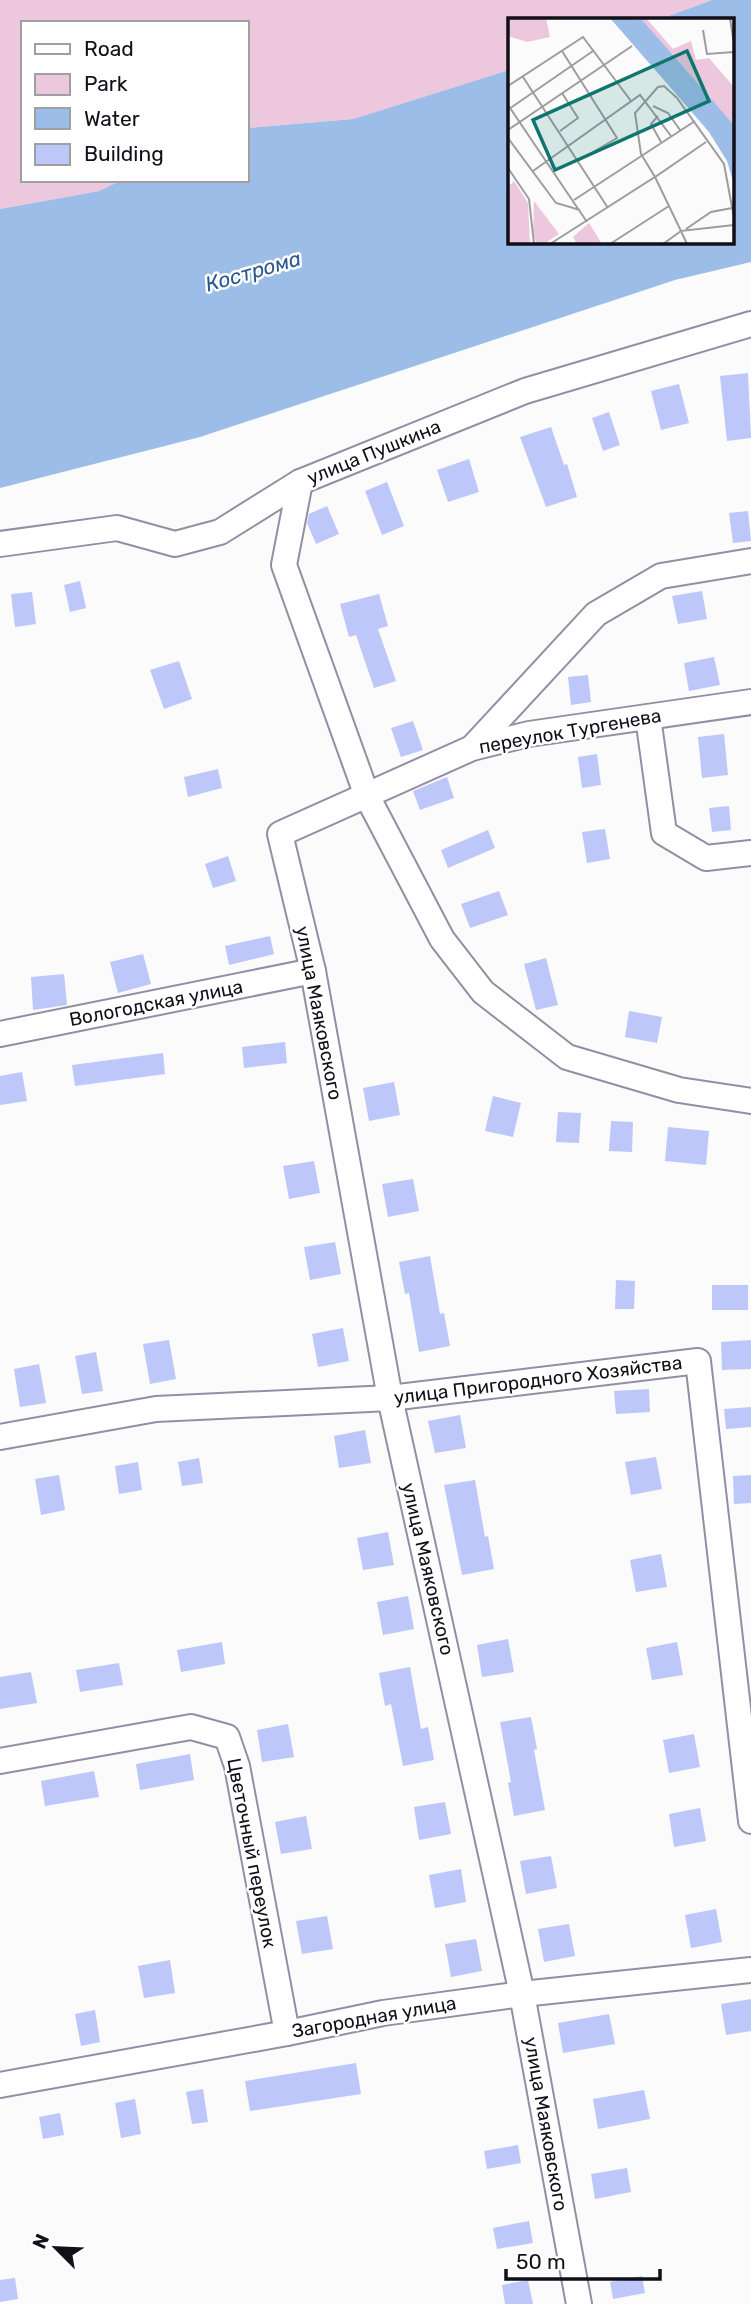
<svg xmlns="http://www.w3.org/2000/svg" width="751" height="2304" viewBox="0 0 751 2304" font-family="Rubik,sans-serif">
	<rect width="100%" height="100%" fill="#fbfbfb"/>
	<polygon fill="#edc7dd" points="0,0 712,0 660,19 510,19 509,70 353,119 247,128 247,23 23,23 23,180 122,180 99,191 0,209"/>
	<polygon fill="#9bbde7" points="712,0 751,0 751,262 675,280 200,437 0,488 0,209 99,191 122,180 247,180 247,128 353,119 509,70 510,242 732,242 732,19 660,19"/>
	<g fill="#bec7f9">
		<polygon points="748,373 751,438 727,441 720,376"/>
		<polygon points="679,384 689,423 661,430 651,391"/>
		<polygon points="609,412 620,445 603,451 592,418"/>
		<polygon points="551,427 564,465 567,464 577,497 546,507 520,437"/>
		<polygon points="469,459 479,492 448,502 437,470"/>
		<polygon points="387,482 404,526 382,535 365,491"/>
		<polygon points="327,506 339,534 316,544 307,523 309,514"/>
		<polygon points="748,511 751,541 733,543 729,513"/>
		<polygon points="80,581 86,608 70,612 64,585"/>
		<polygon points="702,591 707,619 678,624 672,596"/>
		<polygon points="32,592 36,624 15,627 11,594"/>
		<polygon points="379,594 388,626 378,629 396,681 374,688 356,635 349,637 340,604"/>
		<polygon points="714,657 720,685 689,691 684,663"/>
		<polygon points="179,661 192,699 164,709 150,670"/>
		<polygon points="588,675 591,702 571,705 568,677"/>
		<polygon points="413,721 423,750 401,757 391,728"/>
		<polygon points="724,734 728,775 702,778 698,737"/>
		<polygon points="597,754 601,785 582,788 578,757"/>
		<polygon points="218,769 222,788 188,797 184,777"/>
		<polygon points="447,777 454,798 420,810 413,791"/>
		<polygon points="729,806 731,830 712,832 709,808"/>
		<polygon points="605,829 610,859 587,863 582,832"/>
		<polygon points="488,830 495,848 448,868 441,850"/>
		<polygon points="228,856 236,881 213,888 205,864"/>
		<polygon points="499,891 508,915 470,928 461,904"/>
		<polygon points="270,936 274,954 229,965 225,946"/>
		<polygon points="143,954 151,984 118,993 110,962"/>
		<polygon points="546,958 558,1005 536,1010 524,964"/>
		<polygon points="64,974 67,1005 33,1010 31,977"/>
		<polygon points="629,1011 662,1017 657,1043 625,1037"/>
		<polygon points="285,1042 287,1063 244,1068 242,1047"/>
		<polygon points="163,1053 165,1074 75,1086 72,1065"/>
		<polygon points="22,1072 27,1101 0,1105 0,1076"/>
		<polygon points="394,1082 400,1115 369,1121 363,1088"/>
		<polygon points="493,1096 521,1103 513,1137 485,1131"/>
		<polygon points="558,1112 581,1113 579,1143 556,1142"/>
		<polygon points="611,1121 633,1122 632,1152 609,1151"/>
		<polygon points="668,1127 709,1131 706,1165 665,1161"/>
		<polygon points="314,1161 320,1193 289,1199 283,1166"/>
		<polygon points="413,1179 419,1211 388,1217 382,1184"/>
		<polygon points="335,1242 341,1274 310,1280 304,1247"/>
		<polygon points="430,1256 440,1314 444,1313 450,1346 419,1352 409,1293 405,1294 399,1262"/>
		<polygon points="616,1280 635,1281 634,1309 615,1309"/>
		<rect x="712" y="1285" width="36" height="25"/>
		<polygon points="343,1328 349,1361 318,1367 312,1334"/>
		<polygon points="169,1340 176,1379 150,1384 143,1344"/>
		<polygon points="751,1340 751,1369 722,1370 721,1342"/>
		<polygon points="96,1352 103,1391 82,1394 75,1356"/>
		<polygon points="39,1364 46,1403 20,1407 14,1369"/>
		<polygon points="649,1389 650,1412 616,1414 614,1391"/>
		<polygon points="751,1407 751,1427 726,1429 724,1409"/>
		<polygon points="460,1415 466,1448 435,1453 428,1421"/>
		<polygon points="365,1430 371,1463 339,1468 334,1436"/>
		<polygon points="656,1457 662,1489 631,1495 625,1462"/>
		<polygon points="199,1458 203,1483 182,1486 178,1462"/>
		<polygon points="138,1462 142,1490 119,1494 115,1466"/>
		<polygon points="59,1475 65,1510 41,1515 35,1479"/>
		<polygon points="751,1475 751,1503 734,1504 733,1476"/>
		<polygon points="475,1480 485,1537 488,1536 494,1569 462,1575 444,1485"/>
		<polygon points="388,1532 394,1565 363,1570 357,1538"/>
		<polygon points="661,1554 667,1587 636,1592 630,1560"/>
		<polygon points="408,1596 414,1629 383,1635 377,1602"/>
		<polygon points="508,1639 514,1672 482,1677 477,1645"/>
		<polygon points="222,1642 225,1664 181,1672 177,1650"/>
		<polygon points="677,1642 683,1675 652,1680 646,1648"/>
		<polygon points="119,1663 123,1685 80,1692 76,1670"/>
		<polygon points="410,1667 421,1729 428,1727 434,1760 403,1766 391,1704 385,1706 379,1673"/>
		<polygon points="31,1672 37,1703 0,1709 0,1677"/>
		<polygon points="531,1717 537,1749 534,1750 545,1810 514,1816 508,1783 511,1782 500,1722"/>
		<polygon points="288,1724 294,1757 262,1762 257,1730"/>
		<polygon points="694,1734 700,1767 669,1773 663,1740"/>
		<polygon points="190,1754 194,1780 140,1790 136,1764"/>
		<polygon points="94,1771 99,1797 45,1806 41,1781"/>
		<polygon points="445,1802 451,1834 419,1840 414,1807"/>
		<polygon points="700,1808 706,1841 674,1847 669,1814"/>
		<polygon points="306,1816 312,1849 281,1854 275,1822"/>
		<polygon points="551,1856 557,1888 526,1894 520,1861"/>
		<polygon points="461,1869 466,1902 435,1908 429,1875"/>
		<polygon points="716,1909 722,1942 691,1948 685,1915"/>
		<polygon points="327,1916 333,1949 302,1954 296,1921"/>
		<polygon points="569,1924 575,1956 544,1962 538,1929"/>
		<polygon points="476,1939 482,1971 451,1977 445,1944"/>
		<polygon points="170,1960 175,1993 144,1998 138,1966"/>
		<polygon points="751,1999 751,2031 726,2035 721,2004"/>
		<polygon points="95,2010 100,2042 81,2046 75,2014"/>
		<polygon points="609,2014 615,2044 563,2053 558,2023"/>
		<polygon points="356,2063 361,2094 250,2111 245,2081"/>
		<polygon points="203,2089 208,2122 192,2124 186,2092"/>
		<polygon points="644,2090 650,2119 598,2129 593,2099"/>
		<polygon points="135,2099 141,2134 121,2138 115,2103"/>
		<polygon points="60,2113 64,2135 43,2139 39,2117"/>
		<polygon points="518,2145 521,2163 487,2169 484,2151"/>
		<polygon points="627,2168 631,2192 595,2199 591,2174"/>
		<polygon points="529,2221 533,2243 497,2249 493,2228"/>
		<polygon points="642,2276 645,2293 613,2299 610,2282"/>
		<polygon points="15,2278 18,2299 0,2302 0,2280"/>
		<polygon points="528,2280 533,2304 505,2304 502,2285"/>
	</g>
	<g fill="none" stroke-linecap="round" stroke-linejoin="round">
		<defs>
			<g id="minor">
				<polyline points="300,482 284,565 367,796 442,939 483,992 567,1057 679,1090 751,1101"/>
				<polyline points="0,544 117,528 175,544 220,532 300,482 525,391 751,324"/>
				<polyline points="648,717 664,833 706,858 751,853"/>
				<polyline points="472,748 596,614 661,576 751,561"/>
				<polyline points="0,1034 313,971"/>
				<polyline points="0,1437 156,1409 390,1398 698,1361 751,1821"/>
				<polyline points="0,1761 191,1727 227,1737 237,1766 287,2033"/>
				<polyline points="0,2085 287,2033 383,2013 522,1994 751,1970"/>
				<polyline points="579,2304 522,1994 390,1398 313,971 280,834 472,748 529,734 751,702"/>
			</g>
		</defs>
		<use href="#minor" stroke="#948ea4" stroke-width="28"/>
		<use href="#minor" stroke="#fff" stroke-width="24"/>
	</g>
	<g text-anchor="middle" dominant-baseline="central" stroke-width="5" stroke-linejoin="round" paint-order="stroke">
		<g font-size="19" fill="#110f17" stroke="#fff">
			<text transform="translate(374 452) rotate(-22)">улица Пушкина</text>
			<text transform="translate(570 731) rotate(-10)">переулок Тургенева</text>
			<text transform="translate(156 1003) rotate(-11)">Вологодская улица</text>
			<text transform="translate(319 1013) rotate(79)">улица Маяковского</text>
			<text transform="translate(538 1380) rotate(-7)">улица Пригородного Хозяйства</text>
			<text transform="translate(428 1569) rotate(77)">улица Маяковского</text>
			<text transform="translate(252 1853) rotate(79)">Цветочный переулок</text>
			<text transform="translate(374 2017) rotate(-10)">Загородная улица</text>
			<text transform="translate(546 2124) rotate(80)">улица Маяковского</text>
		</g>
		<g font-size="21" font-style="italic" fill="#2c588e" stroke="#fff">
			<text transform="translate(253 271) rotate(-16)">Кострома</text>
		</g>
	</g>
	<g transform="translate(508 18)">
		<rect width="226" height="226" fill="#fbfbfb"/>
		<path d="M 0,0 L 38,0 L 42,19 L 19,24 L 0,18 ZM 130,0 L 138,0 L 165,31 L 183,23 L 188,42 L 201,40 L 226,69 L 226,107 ZM 6,163 L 20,185 L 22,226 L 0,226 L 0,169 ZM 26,183 L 51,216 L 36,226 L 29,226 L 25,217 ZM 81,205 L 94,226 L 69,226 L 65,219 Z" fill="#edc7dd"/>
		<path d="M 102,0 L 134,2 L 226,107 L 226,166 L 219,143 L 201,114 Z" fill="#9bbde7"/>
		<path fill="none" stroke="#9d9da0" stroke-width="2" d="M 222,0 L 226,26M 195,12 L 199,36 L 226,34M 54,33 L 109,120 L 70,143M 15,59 L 100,190M 0,68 L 75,19 L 123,83M 0,87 L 79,204M 145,88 L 160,95 L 172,112M 1,91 L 85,33M 150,98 L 143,106 L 153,124M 0,112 L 124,28M 52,113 L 70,100 L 54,75M 0,120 L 48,185 L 72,192M 198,124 L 147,159 L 133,136 L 127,95 L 150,69 L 156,68 L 169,80 L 216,146 L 226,200M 0,150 L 21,181 L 26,226M 25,153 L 132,77 L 163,118M 66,182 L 187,103M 178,211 L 203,194 L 224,190M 42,226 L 147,159 L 173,213 L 226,207M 102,226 L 161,188M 155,226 L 173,213 L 179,226"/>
		<path fill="#0f766e" fill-opacity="0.15" stroke="#0f766e" stroke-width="3.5" d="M 179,33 L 201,83 L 47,152 L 25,102 Z"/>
		<rect width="226" height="226" fill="none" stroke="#110f17" stroke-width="3.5"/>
	</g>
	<rect x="21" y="21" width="228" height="161" fill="#ffffff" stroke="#a09fa2" stroke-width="2"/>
	<rect x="35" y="44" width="35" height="10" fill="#ffffff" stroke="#a09fa2" stroke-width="2"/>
	<text x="84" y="56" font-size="21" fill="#110f17">Road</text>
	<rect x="35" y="74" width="35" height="21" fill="#edc7dd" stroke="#a09fa2" stroke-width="2"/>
	<text x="84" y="91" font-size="21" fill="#110f17">Park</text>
	<rect x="35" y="108" width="35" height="21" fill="#9bbde7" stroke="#a09fa2" stroke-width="2"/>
	<text x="84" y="126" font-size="21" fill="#110f17">Water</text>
	<rect x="35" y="144" width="35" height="21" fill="#bec7f9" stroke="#a09fa2" stroke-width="2"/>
	<text x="84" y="161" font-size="21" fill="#110f17">Building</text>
	<g transform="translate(56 2248) rotate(294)" stroke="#ffffff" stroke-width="5" paint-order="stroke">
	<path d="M0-5L12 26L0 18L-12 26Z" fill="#110f17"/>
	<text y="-10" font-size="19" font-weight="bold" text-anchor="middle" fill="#110f17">N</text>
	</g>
	<path d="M506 2269v10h154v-10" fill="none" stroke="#110f17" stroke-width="3.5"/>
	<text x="516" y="2269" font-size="21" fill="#110f17" stroke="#ffffff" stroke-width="5" paint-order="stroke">50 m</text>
</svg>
